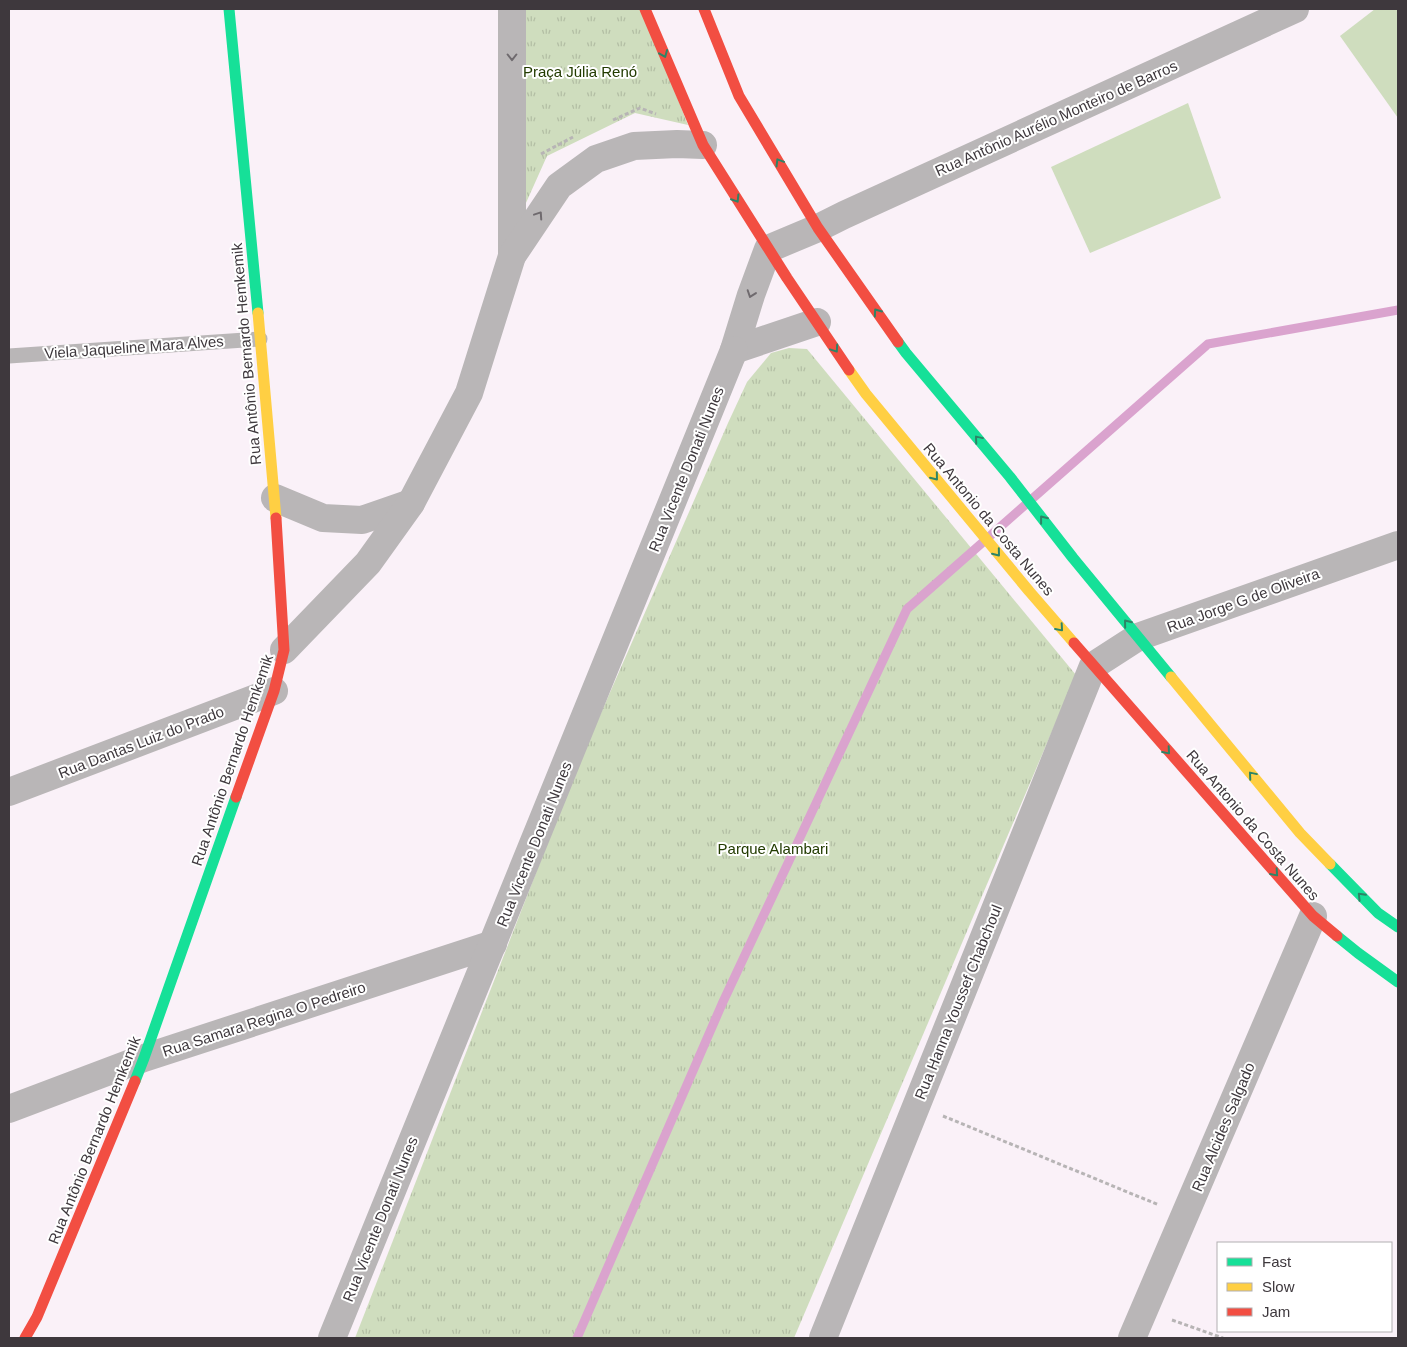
<svg xmlns="http://www.w3.org/2000/svg" width="1407" height="1347" viewBox="0 0 1407 1347" font-family="Arial,sans-serif">
	<defs>
		<pattern id="grass-tufts" width="24" height="20" patternUnits="userSpaceOnUse" patternTransform="scale(1.25)"><rect width="24" height="20" fill="#cfddbe"/><path d="M3 7l-1-3M5 7V3M7 7l1-3M15 17l-1-3M17 17v-4M19 17l1-3" fill="none" stroke="#b3bea4"/></pattern>
	</defs>
	<rect width="100%" height="100%" fill="#faf1f8"/>
	<g fill="url(#grass-tufts)">
		<polygon points="517,9 642,9 688,125 635,113 547,156 517,223"/>
		<polygon points="789,348 807,349 1076,675 794,1338 355,1338 576,770 728,423 747,382 771,353"/>
	</g>
	<g fill="#cfddbe">
		<polygon points="1375,9 1398,9 1398,118 1340,36"/>
		<polygon points="1188,103 1221,198 1090,253 1051,167"/>
	</g>
	<g fill="none" stroke-linecap="round" stroke-linejoin="round">
		<polyline stroke="#daa3ce" stroke-width="9" points="577,1338 722,1004 907,609 1208,344 1398,310"/>
		<g stroke="#b7b4b5" stroke-width="3" stroke-dasharray="4 2.5" stroke-linecap="butt">
			<polyline points="613,120 640,108 656,114"/>
			<polyline points="541,154 573,137"/>
			<polyline points="943,1116 1159,1205"/>
			<polyline points="1172,1320 1223,1338"/>
		</g>
		<polyline stroke="#b9b6b7" stroke-width="15" points="9,356 260,339"/>
		<g stroke="#b9b6b7" stroke-width="28">
			<polyline points="512,256 512,9"/>
			<polyline points="817,322 734,350 751,295 768,249 818,228 844,215 1295,9"/>
			<polyline points="275,498 323,518 362,520 411,503"/>
			<polyline points="284,650 368,563 411,503 469,393 512,256 559,186 596,159 634,146 677,144 703,145"/>
			<polyline points="9,792 274,691"/>
			<polyline points="9,1109 144,1058 493,944"/>
			<polyline points="332,1338 734,350"/>
			<polyline points="823,1338 1093,666 1138,637 1398,545"/>
			<polyline points="1132,1338 1313,916"/>
		</g>
		<g stroke="#16e098" stroke-width="11">
			<polyline points="229,9 258,313"/>
			<polyline points="898,342 906,353 1010,477 1073,558 1171,677"/>
			<polyline points="1330,864 1378,913 1398,927"/>
			<polyline points="1337,936 1358,953 1398,982"/>
			<polyline points="135,1081 144,1058 236,797"/>
		</g>
		<g stroke="#ffcf43" stroke-width="11">
			<polyline points="258,313 276,518"/>
			<polyline points="849,370 866,394 1029,591 1074,643"/>
			<polyline points="1171,677 1300,833 1330,864"/>
		</g>
		<g stroke="#f24e42" stroke-width="11">
			<polyline points="645,9 703,145 787,278 849,370"/>
			<polyline points="704,9 739,96 818,228 898,342"/>
			<polyline points="1074,643 1313,916 1337,936"/>
			<polyline points="236,797 274,691 284,650 276,518"/>
			<polyline points="25,1338 37,1317 135,1081"/>
		</g>
	</g>
	<defs><path id="oneway-chevron" d="M-2-3.5L2.5 0L-2 3.5" fill="none" stroke-width="1.6" stroke-linecap="round" stroke-linejoin="round" transform="scale(1.25)"/></defs>
	<g stroke="#2c8466">
		<use href="#oneway-chevron" transform="translate(664 54) rotate(68)"/>
		<use href="#oneway-chevron" transform="translate(779 162) rotate(-121)"/>
		<use href="#oneway-chevron" transform="translate(736 199) rotate(58)"/>
		<use href="#oneway-chevron" transform="translate(877 312) rotate(-125)"/>
		<use href="#oneway-chevron" transform="translate(835 349) rotate(56)"/>
		<use href="#oneway-chevron" transform="translate(978 439) rotate(-130)"/>
		<use href="#oneway-chevron" transform="translate(935 477) rotate(51)"/>
		<use href="#oneway-chevron" transform="translate(1043 519) rotate(-128)"/>
		<use href="#oneway-chevron" transform="translate(997 553) rotate(51)"/>
		<use href="#oneway-chevron" transform="translate(1127 623) rotate(-129)"/>
		<use href="#oneway-chevron" transform="translate(1060 628) rotate(49)"/>
		<use href="#oneway-chevron" transform="translate(1167 751) rotate(49)"/>
		<use href="#oneway-chevron" transform="translate(1252 775) rotate(-130)"/>
		<use href="#oneway-chevron" transform="translate(1275 873) rotate(49)"/>
		<use href="#oneway-chevron" transform="translate(1361 896) rotate(-134)"/>
	</g>
	<g stroke="#6f6a6e">
		<use href="#oneway-chevron" transform="translate(512 57) rotate(90)"/>
		<use href="#oneway-chevron" transform="translate(539 215) rotate(-56)"/>
		<use href="#oneway-chevron" transform="translate(751 294) rotate(109)"/>
	</g>
	<g text-anchor="middle" dominant-baseline="central" stroke-width="4" stroke-linejoin="round" paint-order="stroke">
		<g font-size="15" fill="#223b00" stroke="#fff">
			<text x="580" y="71">Praça Júlia Renó</text>
			<text x="773" y="848">Parque Alambari</text>
		</g>
		<g font-size="15" fill="#3e383d" stroke="#fff">
			<text transform="translate(1056 118) rotate(-24)">Rua Antônio Aurélio Monteiro de Barros</text>
			<text transform="translate(134 347) rotate(-4)">Viela Jaqueline Mara Alves</text>
			<text transform="translate(246 354) rotate(-95)">Rua Antônio Bernardo Hemkemik</text>
			<text transform="translate(686 469) rotate(-68)">Rua Vicente Donati Nunes</text>
			<text transform="translate(989 519) rotate(50)">Rua Antonio da Costa Nunes</text>
			<text transform="translate(1243 600) rotate(-20)">Rua Jorge G de Oliveira</text>
			<text transform="translate(141 742) rotate(-21)">Rua Dantas Luiz do Prado</text>
			<text transform="translate(232 760) rotate(-71)">Rua Antônio Bernardo Hemkemik</text>
			<text transform="translate(1253 825) rotate(49)">Rua Antonio da Costa Nunes</text>
			<text transform="translate(534 844) rotate(-68)">Rua Vicente Donati Nunes</text>
			<text transform="translate(958 1002) rotate(-68)">Rua Hanna Youssef Chabchoul</text>
			<text transform="translate(264 1019) rotate(-18)">Rua Samara Regina O Pedreiro</text>
			<text transform="translate(1223 1127) rotate(-67)">Rua Alcides Salgado</text>
			<text transform="translate(94 1140) rotate(-68)">Rua Antônio Bernardo Hemkemik</text>
			<text transform="translate(380 1219) rotate(-68)">Rua Vicente Donati Nunes</text>
		</g>
	</g>
	<rect width="1407" height="1347" fill="none" stroke="#3e383d" stroke-width="20"/>
	<rect x="1217" y="1242" width="175" height="90" fill="#ffffff" stroke="#b2afb1"/>
	<rect x="1227" y="1258" width="25" height="8" fill="#16e098" stroke="#b2afb1"/>
	<text x="1262" y="1267" font-size="15" fill="#3e383d">Fast</text>
	<rect x="1227" y="1283" width="25" height="8" fill="#ffcf43" stroke="#b2afb1"/>
	<text x="1262" y="1292" font-size="15" fill="#3e383d">Slow</text>
	<rect x="1227" y="1308" width="25" height="8" fill="#f24e42" stroke="#b2afb1"/>
	<text x="1262" y="1317" font-size="15" fill="#3e383d">Jam</text>
</svg>
